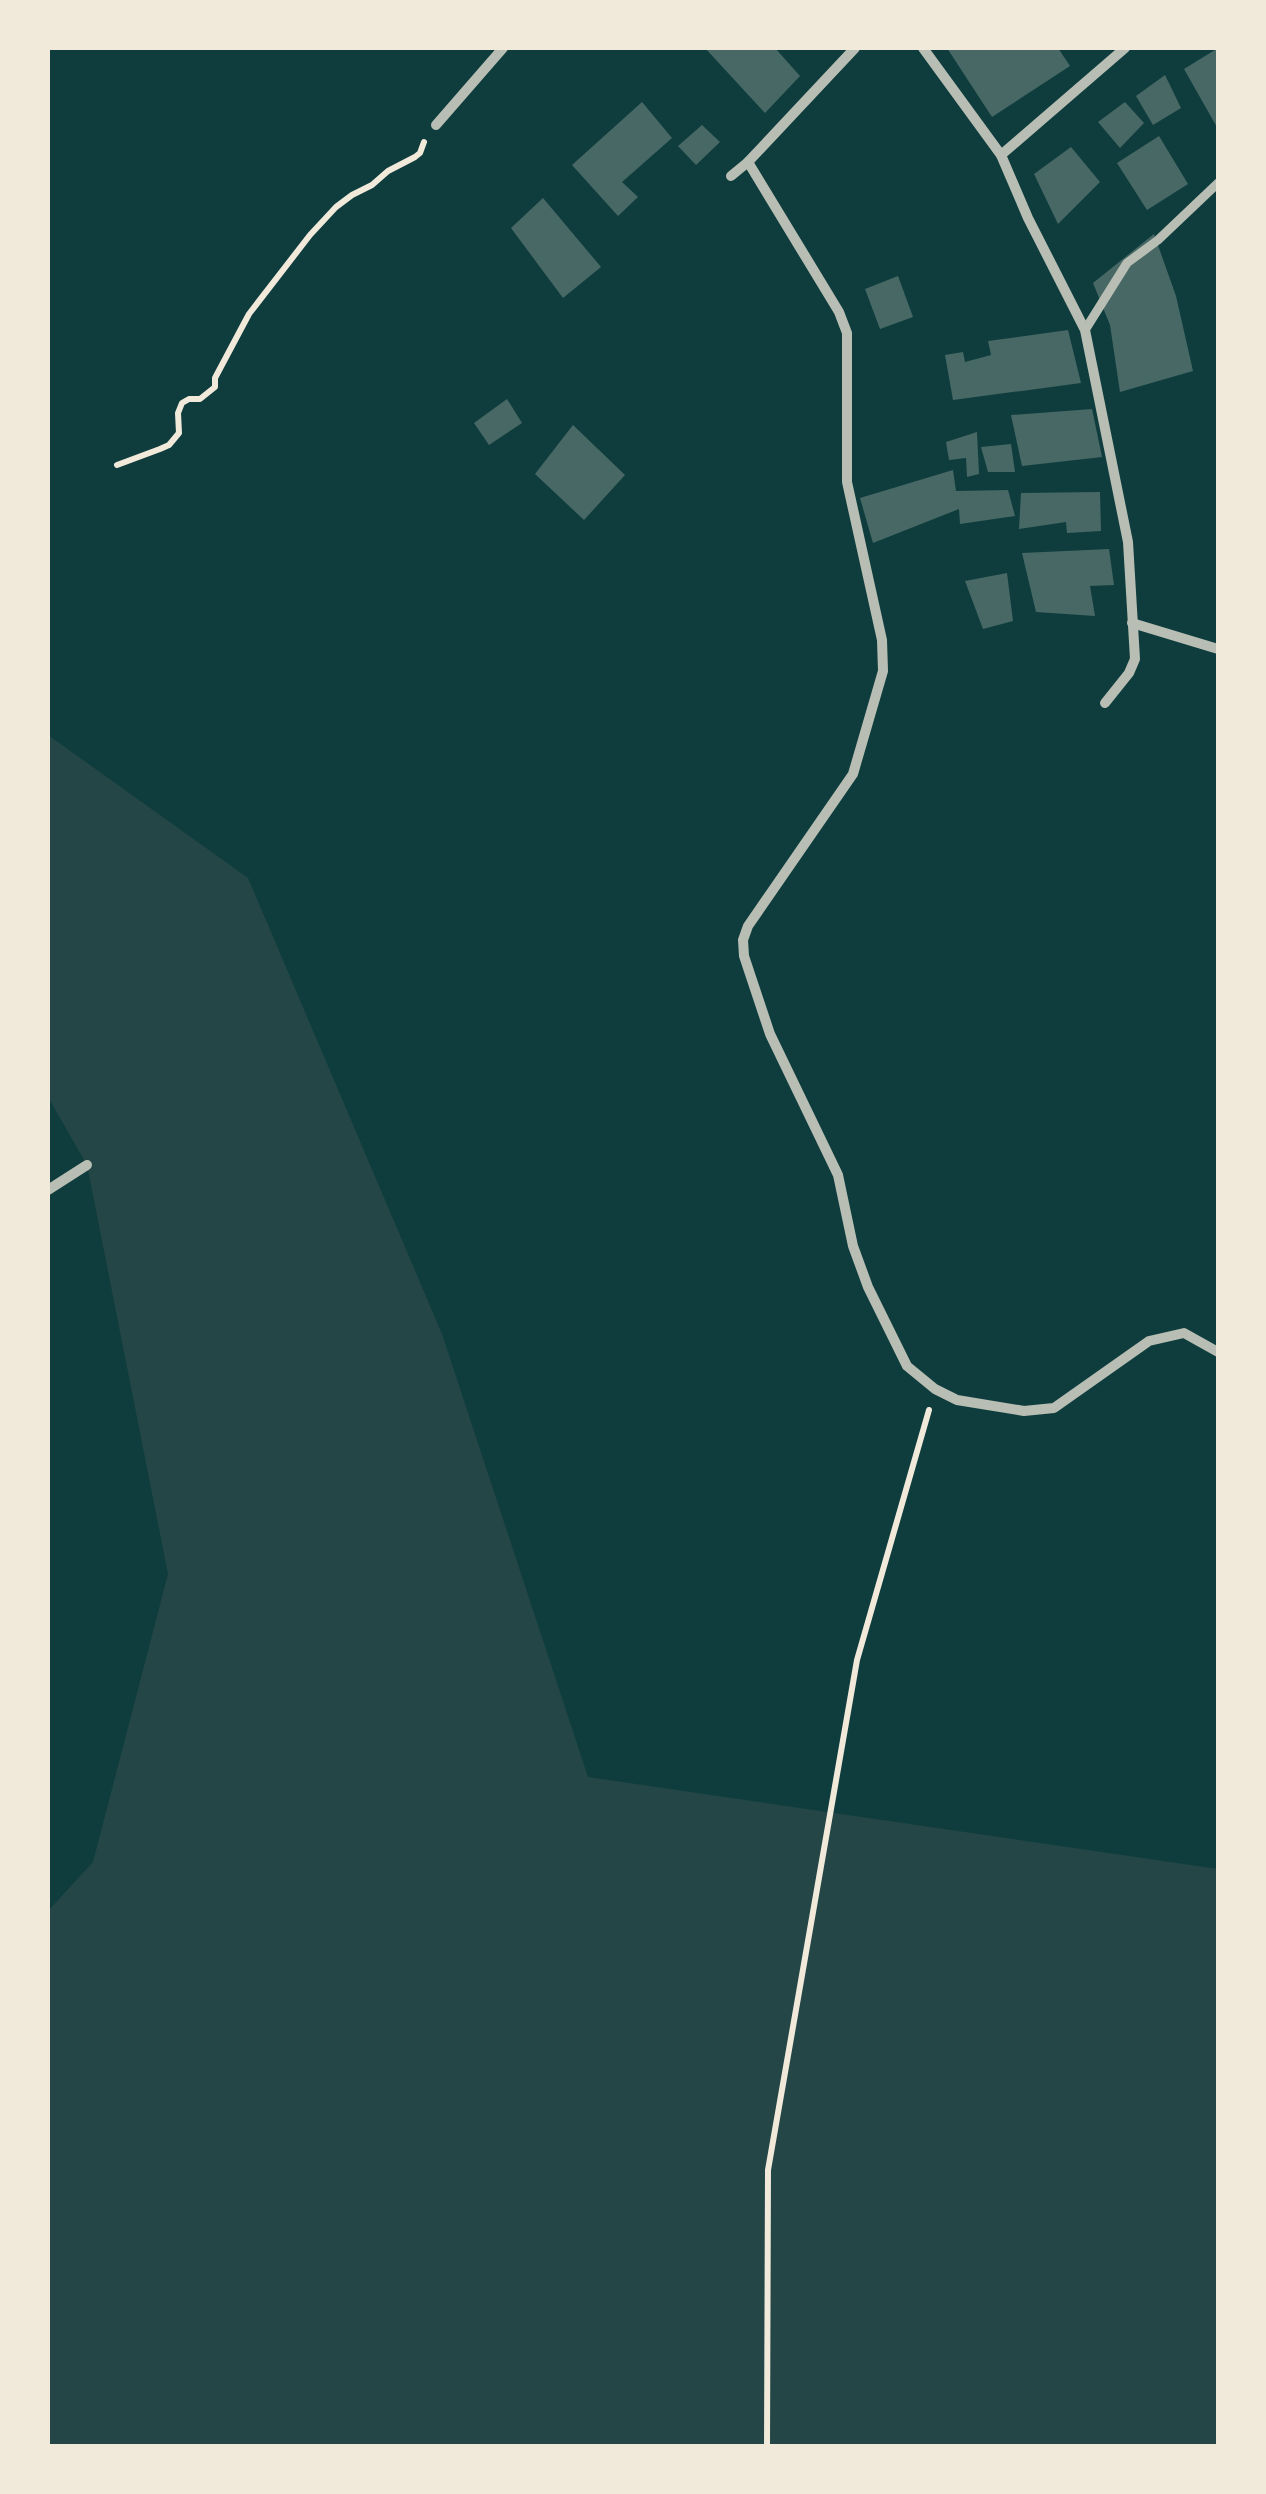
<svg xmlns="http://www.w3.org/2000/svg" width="1266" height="2494" viewBox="0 0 1266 2494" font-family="'Archivo Narrow',sans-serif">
	<rect width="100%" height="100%" fill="#0f3d3e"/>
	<polygon fill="#244646" points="48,735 248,878 442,1334 588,1777 1218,1869 1218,2446 48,2446 48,1911 93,1862 168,1574 87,1165 48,1097"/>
	<g fill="#486865">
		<polygon points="705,48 775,48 800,76 765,113"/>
		<polygon points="947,48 1058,48 1070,66 992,117"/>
		<polygon points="1218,48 1218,129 1184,69"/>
		<polygon points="1165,75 1181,108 1153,125 1136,96"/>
		<polygon points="642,102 672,138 622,182 638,197 618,216 572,165"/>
		<polygon points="1125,102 1144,123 1120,148 1098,122"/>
		<polygon points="702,125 720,142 696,165 678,146"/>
		<polygon points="1159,136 1188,184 1147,210 1117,163"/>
		<polygon points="1071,147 1100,182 1058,224 1034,174"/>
		<polygon points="543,198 601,267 563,298 511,228"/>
		<polygon points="1154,234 1176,296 1193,371 1120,392 1110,325 1093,283"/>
		<polygon points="898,276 913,317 880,329 865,289"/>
		<polygon points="1068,330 1081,383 953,400 945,355 963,352 965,362 991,355 988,341"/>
		<polygon points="507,399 522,423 489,445 474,423"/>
		<polygon points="1092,409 1102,457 1022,466 1011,415"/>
		<polygon points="573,425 625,475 584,520 535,474"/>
		<polygon points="977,432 979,474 967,477 966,458 949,460 946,442"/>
		<polygon points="1011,444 1015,472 988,472 981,447"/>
		<polygon points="953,470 956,491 1008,490 1015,516 960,524 959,509 873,543 860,498"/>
		<polygon points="1100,492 1101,531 1067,533 1066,522 1019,529 1021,493"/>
		<polygon points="1109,549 1114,585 1090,586 1095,616 1036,612 1022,553"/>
		<polygon points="1007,573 1013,621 983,629 965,581"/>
	</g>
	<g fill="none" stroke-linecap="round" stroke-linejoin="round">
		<g stroke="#f1e9da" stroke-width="6">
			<polyline points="117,465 160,449 169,445 179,433 178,413 182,403 189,399 200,399 215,387 215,378 249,314 310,235 336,207 352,195 372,185 388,171 415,157 420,153 424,142"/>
			<polyline points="767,2446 768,2170 857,1660 929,1410"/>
		</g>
		<polyline stroke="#b8beb3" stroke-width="9" points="1085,330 1127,263 1158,240 1218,183"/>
		<g stroke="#b8beb3" stroke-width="10">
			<polyline points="923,48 1001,155 1028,218 1085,330 1128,542 1135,659 1129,673 1105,703"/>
			<polyline points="436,125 503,48"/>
			<polyline points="1001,155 1125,48"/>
			<polyline points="748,162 839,312 847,333 847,482 882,640 883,671 853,774 748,926 743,940 744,956 770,1034 838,1175 853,1246 868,1287 907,1366 935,1389 957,1400 1024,1411 1054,1408 1149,1341 1184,1333 1218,1352"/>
			<polyline points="731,176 748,162 855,48"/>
			<polyline points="1132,623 1218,649"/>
			<polyline points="48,1190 87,1165"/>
		</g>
	</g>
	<rect width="1266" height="2494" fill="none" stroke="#f1e9da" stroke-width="100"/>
</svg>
